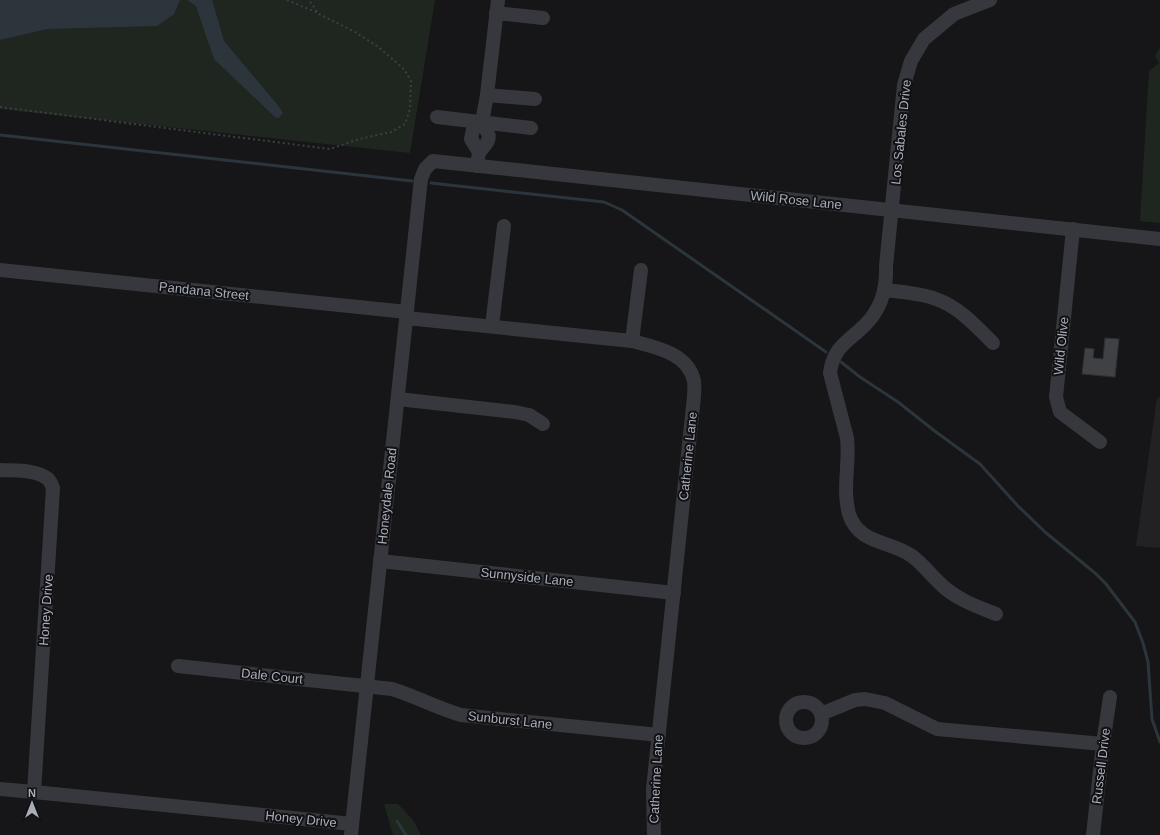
<svg xmlns="http://www.w3.org/2000/svg" width="1160" height="835" viewBox="0 0 1160 835" font-family="Helvetica,sans-serif">
	<rect width="100%" height="100%" fill="#161618"/>
	<polygon fill="#222225" points="1157,397 1160,398 1160,548 1136,546"/>
	<g fill="#1e261f">
		<polygon points="0,0 435,0 410,153 0,109"/>
		<polygon points="1160,47 1160,223 1140,221 1149,71 1159,63 1155,56"/>
		<polygon points="384,804 398,804 413,820 421,835 393,835"/>
	</g>
	<g fill="#2c353c">
		<polygon points="0,0 180,0 174,14 157,26 47,29 0,40"/>
		<polygon points="187,0 212,0 224,41 276,103 283,113 279,118 275,117 214,59 196,6"/>
	</g>
	<g fill="none" stroke-linecap="round" stroke-linejoin="round">
		<g stroke="#2c353c" stroke-width="3">
			<polyline points="0,135 412,181"/>
			<polyline points="431,183 604,202 622,210 826,352"/>
			<polyline points="841,362 860,377 898,402 936,432 980,464 1018,506 1045,532 1095,573 1106,584 1135,622 1143,643 1148,662 1152,719 1160,742"/>
			<polyline points="397,821 406,835"/>
		</g>
	</g>
	<polygon fill="#404145" stroke="#303034" points="1105,338 1119,339 1115,377 1082,374 1085,348 1094,349 1093,358 1103,359"/>
	<g fill="none" stroke-linecap="round" stroke-linejoin="round">
		<g stroke="#3d3f44" stroke-width="2" stroke-dasharray="2 3" stroke-linecap="butt">
			<polyline points="287,0 318,13"/>
			<polyline points="0,107 330,149 359,139 391,132 405,124 410,109 411,81 404,69 377,46 355,32 319,14 309,0"/>
		</g>
		<g stroke="#37383d" stroke-width="14">
			<path d="M 990,0 L 954,14 L 924,39 L 911,61 L 904,85 L 886,266 C 887,289 881,309 865,325 C 848,342 833,347 830,373 L 847,438 C 850,463 842,489 849,514 C 859,545 890,540 912,556 C 924,565 933,578 945,588 C 959,600 978,607 996,614"/>
			<polyline points="496,13 543,18"/>
			<polyline points="487,95 535,99"/>
			<polyline points="437,117 531,128"/>
			<path d="M 479,152 C 489,142 494,135 481,125"/>
			<polyline points="477,166 479,152 471,139 473,129 481,125 482,122 487,95 498,0"/>
			<polyline points="1073,229 1056,397 1060,412 1100,442"/>
			<polyline points="0,270 407,312"/>
			<path d="M 884,290 C 901,292 920,293 936,299 C 959,307 976,326 993,343"/>
			<path d="M 406,318 L 632,341 C 655,347 688,353 694,381 C 695,389 694,398 693,406 L 653,789 L 654,835"/>
			<polyline points="492,326 504,226"/>
			<polyline points="632,341 641,270"/>
			<polyline points="398,399 515,412 529,415 543,424"/>
			<path d="M 0,470 C 15,471 36,469 48,479 C 50,481 52,485 53,488 L 34,792 L 0,789"/>
			<polyline points="380,561 674,593"/>
			<path d="M 178,666 L 392,689 C 415,696 437,708 461,715 L 659,735"/>
			<circle cx="804" cy="720" r="18"/>
			<polyline points="821,714 855,700 865,699 885,703 937,729 1103,744"/>
			<polyline points="34,792 352,824"/>
			<polyline points="351,835 421,179 425,169 433,161 1160,239"/>
			<polyline points="1093,835 1103,744 1110,697"/>
		</g>
	</g>
	<g text-anchor="middle" dominant-baseline="central" stroke-width="4" stroke-linejoin="round" paint-order="stroke">
		<g font-size="13" fill="#a8adb8" stroke="#111113">
			<text transform="translate(901 132) rotate(-84)">Los Sabales Drive</text>
			<text transform="translate(796 200) rotate(6)">Wild Rose Lane</text>
			<text transform="translate(204 291) rotate(6)">Pandana Street</text>
			<text transform="translate(1061 346) rotate(-84)">Wild Olive</text>
			<text transform="translate(688 456) rotate(-84)">Catherine Lane</text>
			<text transform="translate(387 496) rotate(-84)">Honeydale Road</text>
			<text transform="translate(527 577) rotate(6)">Sunnyside Lane</text>
			<text transform="translate(46 610) rotate(-86)">Honey Drive</text>
			<text transform="translate(272 676) rotate(6)">Dale Court</text>
			<text transform="translate(510 720) rotate(6)">Sunburst Lane</text>
			<text transform="translate(1101 766) rotate(-83)">Russell Drive</text>
			<text transform="translate(656 779) rotate(-87)">Catherine Lane</text>
			<text transform="translate(301 819) rotate(6)">Honey Drive</text>
		</g>
	</g>
	<g transform="translate(32 803)" stroke="#111113" stroke-width="3" paint-order="stroke">
	<path d="M0-3L7 15L0 10L-7 15Z" fill="#a8adb8"/>
	<text y="-6" font-size="11" font-weight="bold" text-anchor="middle" fill="#a8adb8">N</text>
	</g>
</svg>
